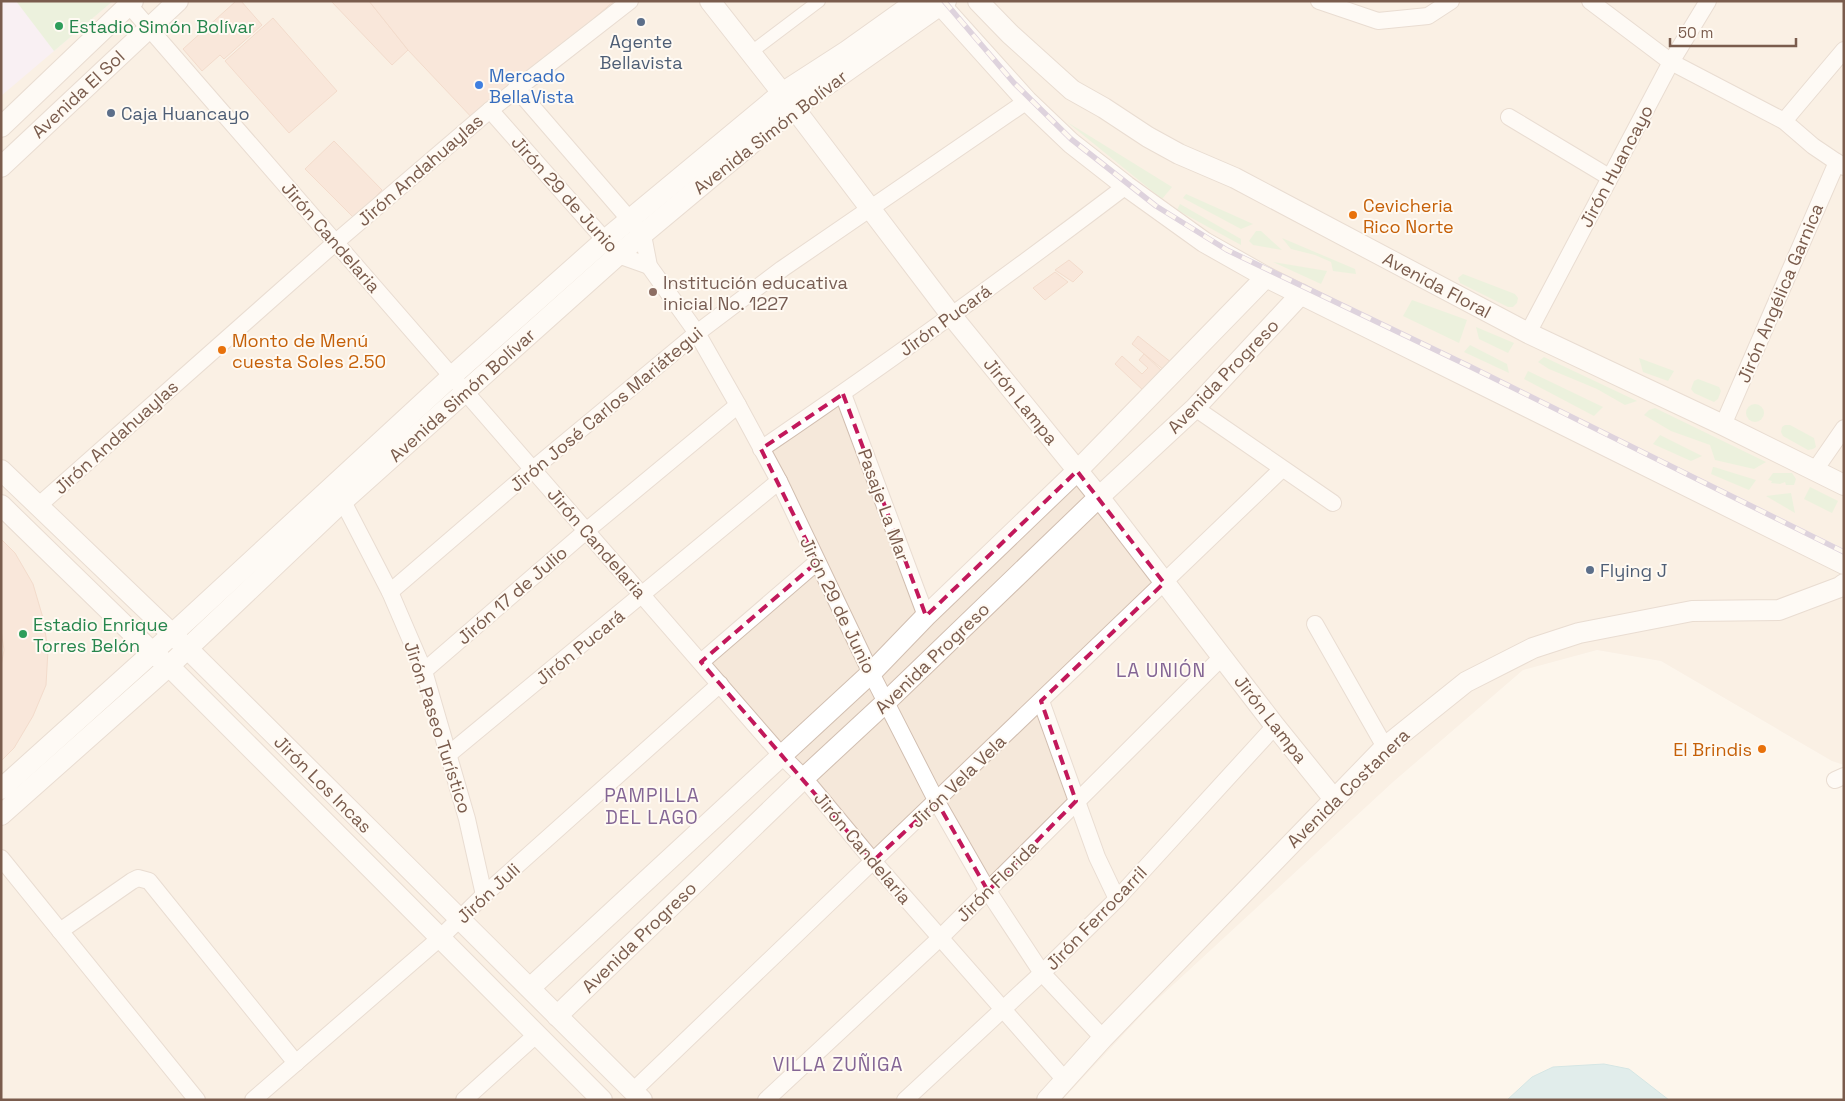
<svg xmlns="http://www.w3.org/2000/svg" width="1845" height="1101" viewBox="0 0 1845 1101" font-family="'Space Grotesk',sans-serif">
	<rect width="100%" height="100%" fill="#fdf6ec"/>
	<polygon fill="#f5e8da" points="1,1 1844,1 1844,765 1832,761 1661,661 1597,650 1523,670 1393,782 1149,1007 1062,1100 1,1100"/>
	<polygon fill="#f3e8fa" points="1,1 113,1 1,96"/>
	<g fill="#d8ecc9">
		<polygon points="16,1 113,1 54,51"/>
		<polygon points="1067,122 1172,187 1162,199"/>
		<polygon points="1186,194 1253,224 1241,229 1183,198"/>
		<polygon points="1180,204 1241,239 1241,245 1177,210"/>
		<polygon points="1256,231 1261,231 1282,250 1253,245 1249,241"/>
		<polygon points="1282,238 1355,269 1356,274 1333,271 1331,262 1315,255 1291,249"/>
		<polygon points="1273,262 1327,271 1321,284"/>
		<polygon points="1463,274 1515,294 1518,298 1517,303 1513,307 1508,307 1460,283 1458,278"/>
		<polygon points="1412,300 1467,320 1459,343 1403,316"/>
		<polygon points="1476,327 1514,343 1508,353 1479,339"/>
		<polygon points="1470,345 1507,364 1509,373 1464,352"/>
		<polygon points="1544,357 1637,401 1625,405 1597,389 1549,369 1538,362"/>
		<polygon points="1639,358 1674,371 1668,381 1643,372"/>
		<polygon points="1528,371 1603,407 1594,416 1524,379"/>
		<polygon points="1698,379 1719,387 1721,391 1718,399 1714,402 1694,393 1691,389 1694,381"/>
		<circle cx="1755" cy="413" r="9"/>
		<polygon points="1655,408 1766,462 1754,469 1715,460 1710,445 1671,431 1644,415 1649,410"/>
		<polygon points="1785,425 1790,425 1814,438 1816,447 1813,449 1808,450 1783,436 1781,432 1782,427"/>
		<polygon points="1660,435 1702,456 1691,461 1653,444"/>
		<polygon points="1713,467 1714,467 1756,480 1749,490 1711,474"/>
		<polygon points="1773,473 1792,473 1796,479 1794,485 1786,485 1785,482 1780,484 1771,483 1772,481 1768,480"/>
		<polygon points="1810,487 1838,501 1832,513 1804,499"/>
		<polygon points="1791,493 1795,513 1766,496"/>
	</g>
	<polygon fill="#bfe3e8" stroke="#a5d3da" points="1604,1064 1629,1069 1669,1100 1507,1100 1532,1077 1553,1067"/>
	<g fill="#f3d5c3" stroke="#e6bba3">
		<polygon points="236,1 241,1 262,25 224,59 220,55 202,71 183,49"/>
		<polygon points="331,1 369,1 408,50 392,65"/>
		<polygon points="369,1 614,1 475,121 408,50"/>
		<polygon points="273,18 337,91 289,133 225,61"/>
		<polygon points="334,141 382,190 354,218 305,169"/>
		<polygon points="1069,260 1083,272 1073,282 1055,270"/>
		<polygon points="1055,272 1068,282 1045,300 1033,288"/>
		<polygon points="1138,336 1172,363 1165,371 1132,344"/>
		<polygon points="1144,354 1162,371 1144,391 1115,364 1122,356 1142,374 1148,368 1139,360"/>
		<polygon points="1,539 15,553 33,584 43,618 48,650 46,685 33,716 14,748 1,761 1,666 4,650 1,630"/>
	</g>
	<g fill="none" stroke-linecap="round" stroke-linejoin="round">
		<defs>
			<polyline id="pedestrian" points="750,53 819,1"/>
			<g id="minor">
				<polyline points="1319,1 1378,21 1428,16 1451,1"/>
				<polyline points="1590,1 1671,62 1784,121 1813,146 1844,167"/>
				<polyline points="129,5 781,755 804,778 873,861 1065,1080"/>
				<polyline points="516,88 643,235 649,266 697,333 738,405 779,481 871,673 937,802 988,891 1042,973 1103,1038"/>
				<polyline points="490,110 618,255 649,266"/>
				<polyline points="1509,117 1609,177"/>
				<polyline points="1784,121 1844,50"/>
				<polyline points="1528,333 1671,62 1708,1"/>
				<polyline points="843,394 926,616"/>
				<polyline points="1195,408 1333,503"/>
				<polyline points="1723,425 1837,162"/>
				<path d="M 761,449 C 885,365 1006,277 1126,186"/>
				<polyline points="1815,470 1844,428"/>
				<polyline points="338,492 390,592 424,671 467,819 484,895"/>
				<polyline points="38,506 336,242 490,110 630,1"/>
				<polyline points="390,592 533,469 697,333 782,269 1027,101"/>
				<polyline points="1315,624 1385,747"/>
				<polyline points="701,662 817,562"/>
				<polyline points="424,671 586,531 738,405"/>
				<polyline points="1041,701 1097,857 1117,899"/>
				<polyline points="449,754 779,481"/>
				<polyline points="1835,780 1844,776"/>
				<polyline points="1,858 197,1100"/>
				<polyline points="60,931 132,881 138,878 149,881 296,1063"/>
				<path d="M 633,1091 C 850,883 1067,677 1282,469"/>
				<polyline points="253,1100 440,938 484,895 720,684"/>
				<polyline points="464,1100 537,1034"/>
				<polyline points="766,1100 940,938 1222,657"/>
				<polyline points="905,1100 1042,973 1117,899 1275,726"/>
			</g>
			<g id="tertiary">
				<polyline points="710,1 794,108 951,315 1099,497 1275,726 1334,799"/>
				<polyline points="937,1 1027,101 1071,143 1126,186 1204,242 1266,277 1844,564"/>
				<polyline points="978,1 1010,34 1072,90 1104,108 1148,137 1179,154 1235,178 1528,333 1723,425 1844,485"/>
				<polyline points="1,127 133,1"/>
				<polyline points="1,167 178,1"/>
				<polyline points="1,470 195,656 642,1100"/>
				<polyline points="1,505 153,653 169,666 602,1100"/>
				<polyline points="1,789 141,663 452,376 605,240 782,93 847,51 917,1"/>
				<polyline points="1,815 169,666 343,501 618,255 794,108 946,1"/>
				<polyline points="530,988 871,673 926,616 1077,471 1266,277"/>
				<polyline points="557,1016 804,778 886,702 1099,497 1195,408 1301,294"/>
				<polyline points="1047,1100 1103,1038 1385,747 1466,682 1533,648 1579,633 1692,611 1779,610 1840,587 1844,584"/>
			</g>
		</defs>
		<use href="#pedestrian" stroke="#d1beb0" stroke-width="14"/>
		<use href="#minor" stroke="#d1beb0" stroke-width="18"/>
		<use href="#tertiary" stroke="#d1beb0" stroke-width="22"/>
		<use href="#pedestrian" stroke="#fff" stroke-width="12"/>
		<use href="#minor" stroke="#fff" stroke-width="16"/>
		<use href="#tertiary" stroke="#fff" stroke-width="20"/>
		<defs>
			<polyline id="rail" points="944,1 1014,83 1071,139 1156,206 1227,250 1471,367 1844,552"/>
		</defs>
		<use href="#rail" stroke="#b9a8c9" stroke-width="5.5"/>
		<use href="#rail" stroke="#fffaf3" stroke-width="4" stroke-dasharray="11" stroke-linecap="butt"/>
	</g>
	<path d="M0 0H1845V1101H0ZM 843,394 L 926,616 L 1077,471 L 1164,583 L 1041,701 L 1076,801 L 988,891 L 937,802 L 873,861 L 701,662 L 817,562 L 761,449 Z" fill="#fdf6ec" fill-opacity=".55" fill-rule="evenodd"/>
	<path fill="none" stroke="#c2185b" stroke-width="4" stroke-dasharray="10 6" stroke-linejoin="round" d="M 843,394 L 926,616 L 1077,471 L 1164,583 L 1041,701 L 1076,801 L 988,891 L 937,802 L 873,861 L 701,662 L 817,562 L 761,449 Z"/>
	<g fill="#5c6f8a" stroke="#fffaf3" stroke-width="2">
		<circle cx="641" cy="22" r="5"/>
		<circle cx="111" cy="113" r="5"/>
		<circle cx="1590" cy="570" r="5"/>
	</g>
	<g fill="#2e9e5b" stroke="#fffaf3" stroke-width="2">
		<circle cx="59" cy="26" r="5"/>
		<circle cx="23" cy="634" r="5"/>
	</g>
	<circle fill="#3f7fe0" stroke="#fffaf3" stroke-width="2" cx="479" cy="85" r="5"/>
	<g fill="#e8710a" stroke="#fffaf3" stroke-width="2">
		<circle cx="1353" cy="215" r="5"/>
		<circle cx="222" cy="350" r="5"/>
		<circle cx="1762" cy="749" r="5"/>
	</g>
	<circle fill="#8d6e63" stroke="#fffaf3" stroke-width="2" cx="653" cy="292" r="5"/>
	<g text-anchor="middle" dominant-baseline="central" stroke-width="4" stroke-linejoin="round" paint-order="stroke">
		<g font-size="18" fill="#27864d" stroke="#fffaf3" text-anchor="start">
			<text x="69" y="26">Estadio Simón Bolívar</text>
			<text x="33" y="624">Estadio Enrique<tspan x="33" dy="21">Torres Belón</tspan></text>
		</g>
		<g font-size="18" fill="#4e5e75" stroke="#fffaf3" text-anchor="start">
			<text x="641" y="41" text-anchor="middle">Agente<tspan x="641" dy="21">Bellavista</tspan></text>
			<text x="121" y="113">Caja Huancayo</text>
			<text x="1600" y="570">Flying J</text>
		</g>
		<g font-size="18" fill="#366cbe" stroke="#fffaf3" text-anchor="start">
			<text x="489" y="75">Mercado<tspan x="489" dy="21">BellaVista</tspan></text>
		</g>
		<g font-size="18" fill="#7a5c4d" stroke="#fffaf3">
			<text transform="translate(78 94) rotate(-43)">Avenida El Sol</text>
			<text transform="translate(770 132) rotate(-38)">Avenida Simón Bolívar</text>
			<text transform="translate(1616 166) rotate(-62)">Jirón Huancayo</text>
			<text transform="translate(420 170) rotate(-41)">Jirón Andahuaylas</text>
			<text transform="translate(565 194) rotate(48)">Jirón 29 de Junio</text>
			<text transform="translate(331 237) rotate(49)">Jirón Candelaria</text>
			<text transform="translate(1437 285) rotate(28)">Avenida Floral</text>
			<text transform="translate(1780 293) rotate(-67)">Jirón Angélica Garnica</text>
			<text transform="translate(945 320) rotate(-36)">Jirón Pucará</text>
			<text transform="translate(1223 376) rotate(-46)">Avenida Progreso</text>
			<text transform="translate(462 395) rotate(-42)">Avenida Simón Bolívar</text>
			<text transform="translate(1021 401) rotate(51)">Jirón Lampa</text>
			<text transform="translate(606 409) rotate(-40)">Jirón José Carlos Mariátegui</text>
			<text transform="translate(116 437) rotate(-42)">Jirón Andahuaylas</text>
			<text transform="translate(884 505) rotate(70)">Pasaje La Mar</text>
			<text transform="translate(597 543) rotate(49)">Jirón Candelaria</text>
			<text transform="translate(512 595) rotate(-41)">Jirón 17 de Julio</text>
			<text transform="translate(838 605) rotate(64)">Jirón 29 de Junio</text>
			<text transform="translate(580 647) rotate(-39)">Jirón Pucará</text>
			<text transform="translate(932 658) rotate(-44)">Avenida Progreso</text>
			<text transform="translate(1271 719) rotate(52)">Jirón Lampa</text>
			<text transform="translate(438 727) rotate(72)">Jirón Paseo Turístico</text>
			<text transform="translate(958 781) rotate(-44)">Jirón Vela Vela</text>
			<text transform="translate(323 784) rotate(45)">Jirón Los Incas</text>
			<text transform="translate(1348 788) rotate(-44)">Avenida Costanera</text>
			<text transform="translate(863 848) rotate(50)">Jirón Candelaria</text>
			<text transform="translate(997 881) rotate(-45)">Jirón Florida</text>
			<text transform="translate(488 893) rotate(-43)">Jirón Juli</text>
			<text transform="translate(1096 918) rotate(-46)">Jirón Ferrocarril</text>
			<text transform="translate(639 937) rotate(-44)">Avenida Progreso</text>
		</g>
		<g font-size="18" fill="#c56008" stroke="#fffaf3" text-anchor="start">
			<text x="1363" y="205">Cevicheria<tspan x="1363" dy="21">Rico Norte</tspan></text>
			<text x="232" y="340">Monto de Menú<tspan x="232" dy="21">cuesta Soles 2.50</tspan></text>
			<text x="1752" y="749" text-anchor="end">El Brindis</text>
		</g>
		<g font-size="18" fill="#785e54" stroke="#fffaf3" text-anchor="start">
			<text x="663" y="282">Institución educativa<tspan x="663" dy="21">inicial No. 1227</tspan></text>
		</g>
		<g font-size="19" letter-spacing="1" fill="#846695" stroke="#fffaf3">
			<text x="1161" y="670">LA UNIÓN</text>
			<text x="652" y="795">PAMPILLA<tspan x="652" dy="22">DEL LAGO</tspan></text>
			<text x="838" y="1064">VILLA ZUÑIGA</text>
		</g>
	</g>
	<rect width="1845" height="1101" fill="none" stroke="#7a5c4d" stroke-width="5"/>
	<path d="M1670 38v8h126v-8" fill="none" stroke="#7a5c4d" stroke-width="2.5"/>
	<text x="1678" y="38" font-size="15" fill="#7a5c4d" stroke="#fffaf3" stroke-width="4" paint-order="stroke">50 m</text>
</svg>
